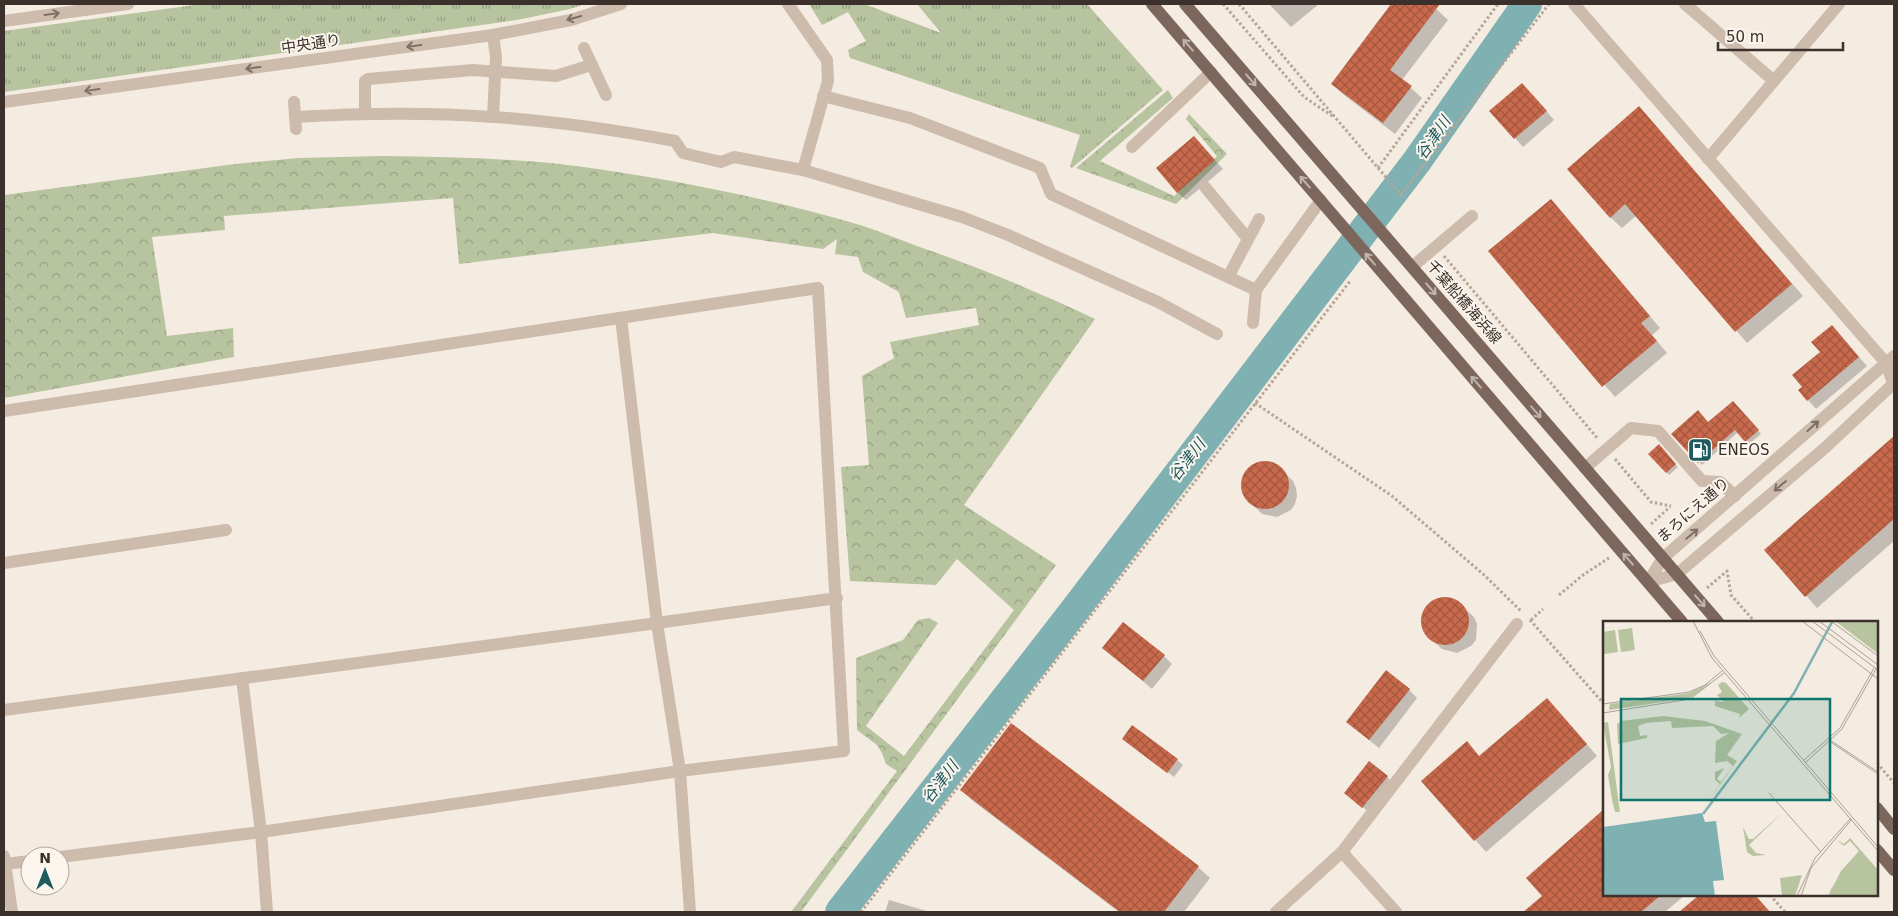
<svg xmlns="http://www.w3.org/2000/svg" width="1898" height="916" viewBox="0 0 1898 916" font-family="'DejaVu Sans','Noto Sans JP',sans-serif">
	<defs>
		<pattern id="grass-tufts" width="24" height="20" patternUnits="userSpaceOnUse" patternTransform="scale(1.25)"><rect width="24" height="20" fill="#b8c4a0"/><path d="M3 7l-1-3M5 7V3M7 7l1-3M15 17l-1-3M17 17v-4M19 17l1-3" fill="none" stroke="#97a083"/></pattern>
		<pattern id="forest-crowns" width="20" height="18" patternUnits="userSpaceOnUse" patternTransform="scale(1.25)"><rect width="20" height="18" fill="#b8c4a0"/><path d="M2 6a3 3 0 1 1 6 0M12 15a3 3 0 1 1 6 0" fill="none" stroke="#97a083"/></pattern>
		<pattern id="building-cross-hatch" width="8" height="8" patternUnits="userSpaceOnUse" patternTransform="scale(1.25)"><rect width="8" height="8" fill="#c8694b"/><path d="M0 0l8 8M0 8l8-8" fill="none" stroke="#a4573f"/></pattern>
	</defs>
	<rect width="100%" height="100%" fill="#f4ebe1"/>
	<g fill="url(#grass-tufts)">
		<polygon points="202,4 585,4 570,9 517,20 4,92 4,31"/>
		<polygon points="809,4 864,4 941,33 917,4 1087,4 1163,90 1072,168 1070,166 1080,135 850,58 848,50 866,41 848,12 822,25"/>
	</g>
	<g fill="url(#forest-crowns)">
		<polygon points="1168,90 1173,98 1100,161 1174,196 1217,156 1186,119 1189,114 1227,154 1176,204 1076,168"/>
		<path d="M 384,156 C 448,157 513,158 576,166 C 672,179 767,198 860,225 C 879,231 898,239 917,246 C 978,267 1036,291 1095,319 L 964,505 L 1056,565 L 801,912 L 791,912 L 897,771 L 886,764 L 882,753 L 877,745 L 857,730 L 856,658 L 903,640 L 918,620 L 929,618 L 938,623 L 866,726 L 904,756 L 1014,610 L 957,559 L 936,585 L 850,581 L 841,467 L 869,465 L 862,376 L 894,358 L 890,342 L 979,325 L 976,308 L 906,318 L 899,292 L 863,272 L 858,257 L 835,254 L 837,239 L 823,249 L 713,233 L 459,264 L 453,198 L 224,216 L 225,230 L 152,237 L 167,336 L 233,328 L 234,357 L 4,398 L 4,195 L 235,164 L 298,158 Z"/>
	</g>
	<g fill="#0003">
		<polygon points="1269,4 1319,4 1291,27"/>
		<polygon points="1393,4 1431,4 1448,20 1402,80 1422,98 1395,134 1344,95 1332,84"/>
		<polygon points="1531,93 1554,120 1523,147 1515,138"/>
		<polygon points="1639,107 1803,296 1747,343 1637,215 1622,228 1610,217"/>
		<polygon points="1194,137 1223,169 1186,200 1177,192"/>
		<polygon points="1551,201 1660,328 1652,335 1667,353 1615,397 1490,252"/>
		<polygon points="1832,326 1867,366 1816,409 1808,400 1804,387"/>
		<polygon points="1733,402 1761,434 1749,444 1738,432 1702,465 1673,434 1708,424"/>
		<polygon points="1894,438 1894,541 1817,608 1765,550"/>
		<polygon points="1659,446 1678,467 1669,475 1650,454"/>
		<polygon points="1265,462 1272,463 1284,472 1293,481 1296,488 1297,496 1295,504 1291,510 1277,517 1262,514 1256,508 1246,499 1242,485 1246,471 1258,463"/>
		<polygon points="1445,598 1452,599 1464,608 1474,617 1477,624 1476,640 1471,646 1457,653 1442,649 1427,635 1422,621 1426,607 1431,602"/>
		<polygon points="1104,648 1164,656 1172,664 1152,689"/>
		<polygon points="1409,690 1417,698 1379,748 1347,722"/>
		<polygon points="1558,711 1597,756 1486,852 1423,781 1467,743 1480,757"/>
		<polygon points="1011,725 1198,867 1210,878 1184,912 1119,912 973,801 961,790"/>
		<polygon points="1124,739 1177,760 1183,765 1174,777"/>
		<polygon points="1387,777 1392,782 1369,812 1351,798"/>
		<polygon points="1604,810 1604,895 1685,895 1665,912 1525,912 1544,896 1528,878"/>
		<polygon points="1701,895 1755,895 1770,912 1681,912"/>
		<polygon points="889,900 930,912 885,912"/>
	</g>
	<g fill="none" stroke-linecap="round" stroke-linejoin="round">
		<polyline stroke="#7fb0b2" stroke-width="30" points="840,912 1074,611 1417,161 1527,4"/>
	</g>
	<g fill="url(#building-cross-hatch)">
		<polygon points="1391,4 1440,4 1390,70 1412,86 1383,123 1331,84"/>
		<polygon points="1522,83 1547,111 1514,139 1489,111"/>
		<polygon points="1639,106 1792,284 1735,332 1625,204 1610,218 1567,169"/>
		<polygon points="1194,136 1215,160 1177,193 1156,168"/>
		<polygon points="1551,199 1650,316 1641,323 1657,341 1602,387 1488,251"/>
		<polygon points="1832,325 1859,357 1807,401 1798,390 1802,387 1792,375 1820,352 1811,342"/>
		<polygon points="1733,401 1759,430 1745,442 1735,430 1698,463 1671,434 1698,410 1708,422"/>
		<polygon points="1894,436 1894,519 1805,597 1764,550"/>
		<polygon points="1659,444 1676,464 1666,473 1648,454"/>
		<circle cx="1265" cy="485" r="24"/>
		<circle cx="1445" cy="621" r="24"/>
		<polygon points="1123,622 1165,655 1143,681 1102,648"/>
		<polygon points="1386,670 1410,689 1369,740 1346,722"/>
		<polygon points="1547,698 1587,744 1474,841 1421,781 1467,741 1479,756"/>
		<polygon points="1011,723 1199,866 1164,912 1120,912 960,790"/>
		<polygon points="1132,725 1178,759 1167,773 1122,739"/>
		<polygon points="1369,761 1388,776 1362,808 1344,793"/>
		<polygon points="1604,809 1604,895 1661,895 1641,912 1523,912 1542,896 1526,878"/>
		<polygon points="1699,895 1755,895 1770,912 1679,912"/>
	</g>
	<g fill="none" stroke-linecap="round" stroke-linejoin="round">
		<g stroke="#b9a596" stroke-width="3" stroke-dasharray="2.5 2.5" stroke-linecap="butt">
			<polyline points="1223,4 1304,97 1334,117"/>
			<polyline points="1239,4 1401,195 1549,4"/>
			<polyline points="1378,168 1498,4"/>
			<polyline points="1444,256 1598,439"/>
			<polyline points="1255,403 1392,496 1483,574 1521,611"/>
			<polyline points="1615,459 1651,502 1671,506"/>
			<polyline points="1651,524 1670,507"/>
			<polyline points="1707,588 1727,571 1731,595 1755,622"/>
			<polyline points="1559,595 1583,575 1609,558"/>
			<polyline points="1530,620 1604,704"/>
			<polyline points="1531,620 1543,609"/>
			<polyline points="1877,763 1894,783"/>
			<polyline points="1770,895 1785,912"/>
			<polyline points="861,912 1351,280"/>
		</g>
		<g stroke="#cdbbac" stroke-width="12">
			<polyline points="788,4 827,60 828,81 803,170"/>
			<polyline points="1574,4 1886,363 1894,386"/>
			<polyline points="1685,4 1774,81"/>
			<polyline points="4,21 128,4"/>
			<polyline points="493,35 496,57 493,117"/>
			<polyline points="584,48 606,95"/>
			<polyline points="823,96 910,118 1040,168 1051,194 1228,277 1259,219"/>
			<polyline points="4,102 493,35 571,20 621,4"/>
			<polyline points="294,102 296,129"/>
			<polyline points="365,113 365,81 368,79 473,70 556,76 591,65"/>
			<path d="M 295,117 C 361,113 427,112 493,117 C 554,121 615,130 675,141 L 683,153 L 721,162 L 734,157 L 803,170 L 962,217 L 1008,235 L 1158,302 L 1217,334"/>
			<polyline points="1132,147 1211,72"/>
			<polyline points="1708,159 1839,4"/>
			<polyline points="1205,187 1248,239"/>
			<polyline points="1412,267 1472,216"/>
			<polyline points="1228,277 1256,290"/>
			<polyline points="621,318 657,623 680,771 690,912"/>
			<polyline points="1253,323 1256,290 1321,200"/>
			<polyline points="4,411 818,288 844,751 680,771 261,832 60,857"/>
			<polyline points="1585,468 1631,428 1658,431 1702,481 1720,482 1735,496"/>
			<polyline points="4,563 226,530"/>
			<polyline points="1648,582 1663,558 1894,356"/>
			<polyline points="1648,582 1677,574 1826,447 1894,383"/>
			<polyline points="242,678 261,832 267,912"/>
			<polyline points="4,710 657,623 837,598"/>
			<polyline points="1342,852 1396,912"/>
			<polyline points="4,856 12,912"/>
			<polyline points="5,864 30,861"/>
			<polyline points="1276,912 1342,852 1517,624"/>
		</g>
		<g stroke="#7d675c" stroke-width="12">
			<polyline points="1152,4 1682,622"/>
			<polyline points="1185,4 1718,622"/>
			<polyline points="1877,808 1894,829"/>
			<polyline points="1877,850 1894,870"/>
		</g>
	</g>
	<defs><path id="oneway-shaft" d="M-6 0H5M1.5-3L5.5 0L1.5 3" fill="none" stroke-width="1.6" stroke-linecap="round" stroke-linejoin="round" transform="scale(1.25)"/></defs>
	<g stroke="#7d6f65">
		<use href="#oneway-shaft" transform="translate(52 14) rotate(-8)"/>
		<use href="#oneway-shaft" transform="translate(574 18) rotate(164)"/>
		<use href="#oneway-shaft" transform="translate(414 46) rotate(172)"/>
		<use href="#oneway-shaft" transform="translate(253 68) rotate(172)"/>
		<use href="#oneway-shaft" transform="translate(92 90) rotate(172)"/>
		<use href="#oneway-shaft" transform="translate(1813 426) rotate(-42)"/>
		<use href="#oneway-shaft" transform="translate(1780 486) rotate(140)"/>
		<use href="#oneway-shaft" transform="translate(1692 534) rotate(-40)"/>
	</g>
	<g stroke="#c2b5ac">
		<use href="#oneway-shaft" transform="translate(1188 45) rotate(-131)"/>
		<use href="#oneway-shaft" transform="translate(1251 80) rotate(49)"/>
		<use href="#oneway-shaft" transform="translate(1305 182) rotate(-131)"/>
		<use href="#oneway-shaft" transform="translate(1370 259) rotate(-131)"/>
		<use href="#oneway-shaft" transform="translate(1431 289) rotate(49)"/>
		<use href="#oneway-shaft" transform="translate(1476 382) rotate(-131)"/>
		<use href="#oneway-shaft" transform="translate(1536 412) rotate(49)"/>
		<use href="#oneway-shaft" transform="translate(1628 559) rotate(-131)"/>
		<use href="#oneway-shaft" transform="translate(1700 601) rotate(49)"/>
	</g>
	<defs>
		<symbol id="fuel-square" viewBox="-11 -11 22 22"><rect x="-9" y="-9" width="18" height="18" rx="4" fill="#1f5a5e" stroke="#fbf5ee"/><path d="M-5.5-6h7V0h2V4h1.3V-2.5L3-4.5l.8-.8L6-3V5H2.5V1h-1V6h-7ZM-4.2-4.7v3.2H.2V-4.7Z" fill="#fff"/></symbol>
	</defs>
	<g fill-rule="evenodd">
		<use href="#fuel-square" x="1686" y="436" width="28" height="28"/>
	</g>
	<g text-anchor="middle" dominant-baseline="central" stroke-width="4" stroke-linejoin="round" paint-order="stroke">
		<g font-size="15" fill="#3b302b" stroke="#fbf5ee">
			<text transform="translate(311 44) rotate(-8)">中央通り</text>
			<text transform="translate(1464 302) rotate(49)">千葉船橋海浜線</text>
			<text transform="translate(1693 510) rotate(-41)">まろにえ通り</text>
		</g>
		<g font-size="15" fill="#3b302b" stroke="#fbf5ee" text-anchor="start">
			<text x="1718" y="450">ENEOS</text>
		</g>
		<g font-size="16" font-style="italic" fill="#1f5a5e" stroke="#fbf5ee">
			<text transform="translate(1433 138) rotate(-55)">谷津川</text>
			<text transform="translate(1187 460) rotate(-52)">谷津川</text>
			<text transform="translate(940 782) rotate(-52)">谷津川</text>
		</g>
	</g>
	<g transform="translate(1603 621)">
		<rect width="275" height="275" fill="#f4ebe1"/>
		<path d="M 232,0 L 275,0 L 275,32 L 274,32 ZM 109,61 L 87,77 L 6,89 L 7,83 L 86,72 ZM 119,61 L 123,62 L 146,88 L 136,97 L 137,93 L 112,85 L 112,80 L 107,79 L 121,81 L 114,74 L 119,71 L 115,64 ZM 258,230 L 275,250 L 275,275 L 226,275 L 228,268 Z" fill="#b8c4a0"/>
		<path d="M 60,95 L 102,100 L 139,113 L 124,134 L 134,140 L 98,190 L 117,163 L 112,159 L 112,151 L 121,147 L 114,158 L 118,161 L 130,145 L 124,140 L 112,142 L 113,120 L 126,112 L 118,113 L 110,105 L 69,107 L 68,100 L 43,102 L 35,105 L 37,115 L 44,114 L 44,117 L 15,123 L 14,103 L 18,100 ZM 5,101 L 17,191 L 12,191 L 9,179 L 5,154 L 8,146 L 0,102 ZM 179,192 L 146,224 L 153,232 L 163,234 L 150,235 L 144,231 L 140,206 L 146,218 L 150,218 ZM 247,217 L 275,249 L 275,253 L 264,240 L 256,238 L 233,262 L 231,275 L 225,275 L 238,250 L 256,230 L 247,220 L 241,225 L 234,219 L 241,223 ZM 199,254 L 192,275 L 179,275 L 177,257 Z" fill="#b8c4a0"/>
		<path d="M 29,7 L 32,29 L 18,31 L 15,9 ZM 12,9 L 15,31 L 1,33 L 0,11 ZM 253,244 L 266,255 L 250,275 L 242,275 L 234,268 Z" fill="#b8c4a0"/>
		<path d="M 99,192 L 102,201 L 113,200 L 121,259 L 110,260 L 112,275 L 0,275 L 0,206 Z" fill="#7fb0b2"/>
		<path fill="none" stroke="#7fb0b2" stroke-width="2.5" d="M 100,193 L 191,72 L 229,1"/>
		<path fill="none" stroke="#aaa098" stroke-width="1" d="M 90,0 L 109,37 L 275,230M 199,0 L 275,58M 209,0 L 275,49M 216,0 L 275,44M 228,0 L 275,35M 97,10 L 111,35 L 275,226M 0,83 L 86,71 L 102,64 L 119,50M 0,92 L 87,78 L 121,52M 227,119 L 275,151M 226,120 L 275,153M 201,139 L 237,107 L 271,47M 202,142 L 239,108 L 273,48M 166,172 L 218,231M 194,275 L 212,237 L 248,197M 198,275 L 208,247 L 249,198"/>
		<path fill="#0f766e" fill-opacity="0.15" stroke="#0f766e" stroke-width="2.5" d="M 18,78 L 227,78 L 227,179 L 18,179 Z"/>
		<rect width="275" height="275" fill="none" stroke="#3b302b" stroke-width="2.5"/>
	</g>
	<rect width="1898" height="916" fill="none" stroke="#3b302b" stroke-width="10"/>
	<g transform="translate(45 871)"><circle r="24" fill="#fbf5ee" stroke="#aea6a0"/>
	<path d="M0-4L9 19L0 12L-9 19Z" fill="#1f5a5e"/>
	<text y="-8" font-size="14" font-weight="bold" text-anchor="middle" fill="#3b302b">N</text>
	</g>
	<path d="M1718 42v8h125v-8" fill="none" stroke="#3b302b" stroke-width="2.5"/>
	<text x="1726" y="42" font-size="15" fill="#3b302b" stroke="#fbf5ee" stroke-width="4" paint-order="stroke">50 m</text>
</svg>
